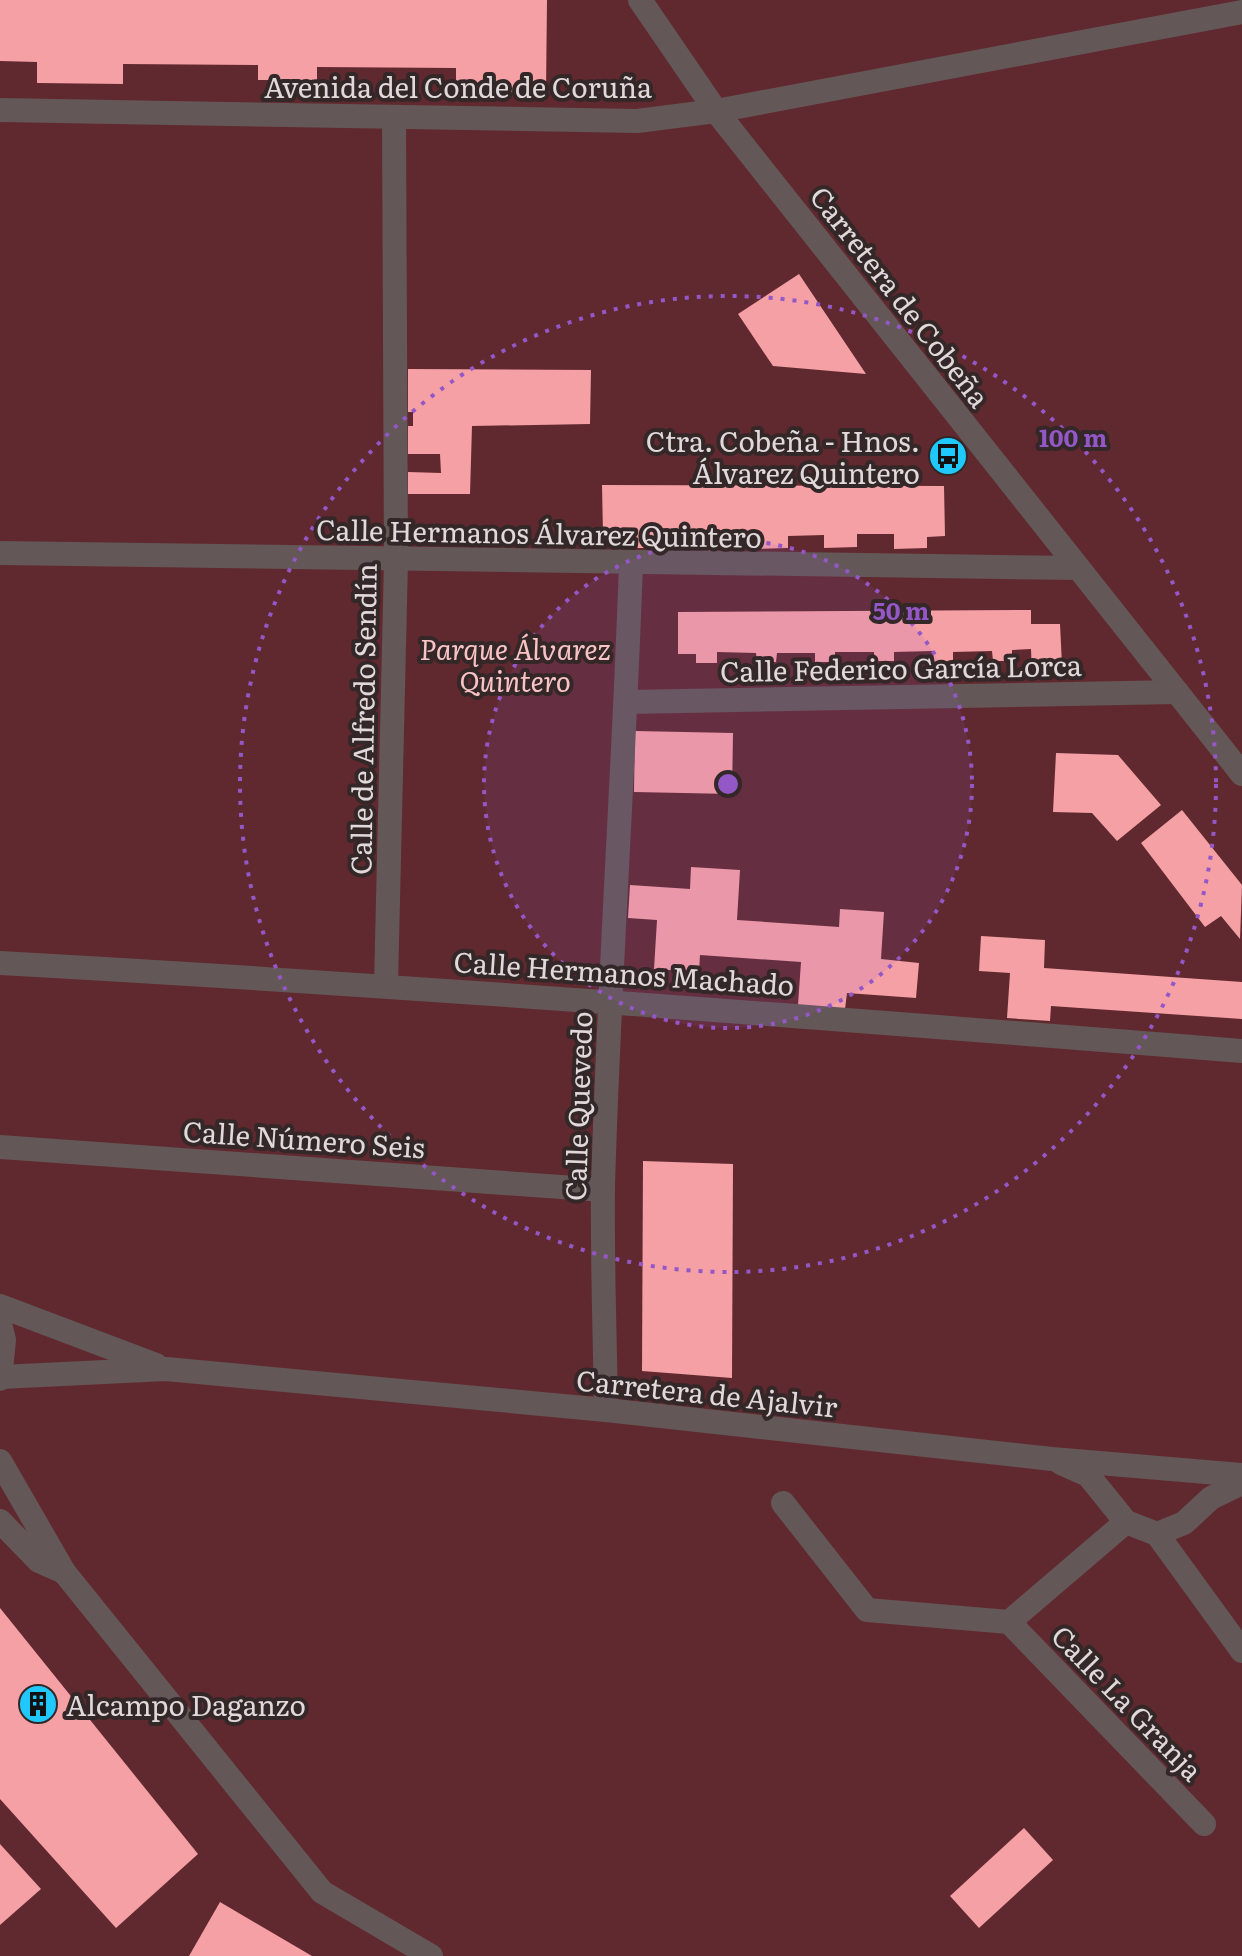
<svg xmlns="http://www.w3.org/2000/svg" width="1242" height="1956" viewBox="0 0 1242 1956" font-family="Literata,serif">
	<rect width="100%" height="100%" fill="#332728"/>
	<rect fill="#60292f" x="0" y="0" width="1242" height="1956"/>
	<g fill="#f5a0a5">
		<polygon points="0,0 547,0 546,92 456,92 456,68 317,67 317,80 258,80 258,65 123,64 123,84 37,83 37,62 0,61"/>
		<polygon points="799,274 866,374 773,366 738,314"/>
		<polygon points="408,369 591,370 590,424 472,426 470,494 408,494 408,472 441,473 440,454 408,454 408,426 413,426 413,412 408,412"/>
		<polygon points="602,485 944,486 945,536 927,537 927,548 894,549 894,534 857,534 857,547 824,548 824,535 788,536 788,548 756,549 755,534 718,534 718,551 686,550 686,535 669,535 651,536 651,548 617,548 617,535 603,534"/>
		<polygon points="1031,610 1031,624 1060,624 1062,665 1042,666 1041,676 1032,676 1031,649 1012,650 1012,661 993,661 992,651 953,652 953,661 934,662 933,651 894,652 894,661 874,661 874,652 835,652 835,662 815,662 815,653 777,653 776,662 757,663 756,653 717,652 717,663 696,663 696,654 678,654 678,612"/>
		<polygon points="635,731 733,733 732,794 634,792"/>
		<polygon points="1056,753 1118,755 1161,805 1117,841 1092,813 1053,812"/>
		<polygon points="1182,810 1242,885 1240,939 1221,916 1205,927 1141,843"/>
		<polygon points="691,867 740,870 737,920 839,927 840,909 884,912 881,959 919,963 916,998 847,993 845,1009 798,1005 801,962 700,955 699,972 654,969 657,920 628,918 630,885 690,889"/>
		<polygon points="981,936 1045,940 1044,968 1242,982 1242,1019 1051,1006 1050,1021 1007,1018 1010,973 979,971"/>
		<polygon points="643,1161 733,1164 732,1378 642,1371"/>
		<polygon points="0,1608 198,1854 116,1928 0,1799"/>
		<polygon points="1024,1828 1053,1860 979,1928 950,1896"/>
		<polygon points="0,1844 41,1889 0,1925"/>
		<polygon points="220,1902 312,1956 189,1956"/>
	</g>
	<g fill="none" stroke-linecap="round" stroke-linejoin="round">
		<g stroke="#645757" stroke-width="24">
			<polyline points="640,0 716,111 1242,774"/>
			<polyline points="0,110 637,121 716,111 1242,12"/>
			<polyline points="0,553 1078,568"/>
			<polyline points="626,702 1177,692"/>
			<path d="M 0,963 C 415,986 828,1018 1242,1051"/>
			<polyline points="386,985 396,561 394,118"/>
			<polyline points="0,1147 603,1190"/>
			<polyline points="0,1306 156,1365"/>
			<polyline points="0,1324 4,1340 0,1379"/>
			<polyline points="1,1377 166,1369 606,1410 1052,1459 1242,1475"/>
			<path d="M 606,1410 C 605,1336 602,1261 603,1186 C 609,978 624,771 631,563"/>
			<polyline points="0,1461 64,1572 322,1892 431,1956"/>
			<polyline points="1061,1463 1088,1475 1126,1522 1157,1534 1184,1523 1211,1498 1242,1483"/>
			<polyline points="783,1503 867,1610 1009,1622 1126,1522"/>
			<polyline points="0,1521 39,1561 64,1572"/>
			<polyline points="1157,1534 1242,1651"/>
			<polyline points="1009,1622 1204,1824"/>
		</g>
	</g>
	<circle cx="728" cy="784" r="244" fill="#9457c6" fill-opacity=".12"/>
	<g fill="none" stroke="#9457c6" stroke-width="4" stroke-dasharray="4 8">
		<circle cx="728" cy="784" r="244"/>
		<circle cx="728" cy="784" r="488"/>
	</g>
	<defs>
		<symbol id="bus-disc" viewBox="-11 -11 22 22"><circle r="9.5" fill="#20c9fd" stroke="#332728"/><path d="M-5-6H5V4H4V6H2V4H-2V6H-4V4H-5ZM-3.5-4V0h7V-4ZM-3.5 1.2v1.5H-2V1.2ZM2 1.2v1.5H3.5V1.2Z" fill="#111"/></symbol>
		<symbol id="building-disc" viewBox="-11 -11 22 22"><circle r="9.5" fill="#20c9fd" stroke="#332728"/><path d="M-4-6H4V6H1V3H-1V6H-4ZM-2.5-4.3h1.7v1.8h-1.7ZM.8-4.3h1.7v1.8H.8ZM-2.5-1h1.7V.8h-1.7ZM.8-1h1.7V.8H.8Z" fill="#111"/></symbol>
	</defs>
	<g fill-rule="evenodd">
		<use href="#bus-disc" x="926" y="434" width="44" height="44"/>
		<use href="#building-disc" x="16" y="1682" width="44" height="44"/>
	</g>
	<g text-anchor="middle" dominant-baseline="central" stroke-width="8" stroke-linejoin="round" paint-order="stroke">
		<g font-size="28" fill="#e0d8d9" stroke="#332728">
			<text x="458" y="86">Avenida del Conde de Coruña</text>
			<text transform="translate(901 296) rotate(52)">Carretera de Cobeña</text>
			<text transform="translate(539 532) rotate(1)">Calle Hermanos Álvarez Quintero</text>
			<text transform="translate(901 667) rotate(-1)">Calle Federico García Lorca</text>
			<text transform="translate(362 719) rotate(-89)">Calle de Alfredo Sendín</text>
			<text transform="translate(624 972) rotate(4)">Calle Hermanos Machado</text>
			<text transform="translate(577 1106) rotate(-88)">Calle Quevedo</text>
			<text transform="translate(304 1138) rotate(4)">Calle Número Seis</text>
			<text transform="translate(707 1392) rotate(6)">Carretera de Ajalvir</text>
			<text transform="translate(1128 1702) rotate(46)">Calle La Granja</text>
		</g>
		<g font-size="28" fill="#e0d8d9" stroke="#332728" text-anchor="end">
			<text x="920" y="440">Ctra. Cobeña - Hnos.<tspan x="920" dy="32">Álvarez Quintero</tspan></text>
			<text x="66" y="1704" text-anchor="start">Alcampo Daganzo</text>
		</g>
		<g font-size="28" font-style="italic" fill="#f9c3c5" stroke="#332728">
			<text x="515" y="648">Parque Álvarez<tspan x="515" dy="32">Quintero</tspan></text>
		</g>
	</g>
	<circle cx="728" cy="784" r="12" fill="#9457c6" stroke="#332728" stroke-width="4"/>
	<g font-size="24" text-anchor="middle" font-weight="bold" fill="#9457c6" stroke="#332728" stroke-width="8" stroke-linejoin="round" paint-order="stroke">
		<text x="1073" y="447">100 m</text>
		<text x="901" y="620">50 m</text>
	</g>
</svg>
